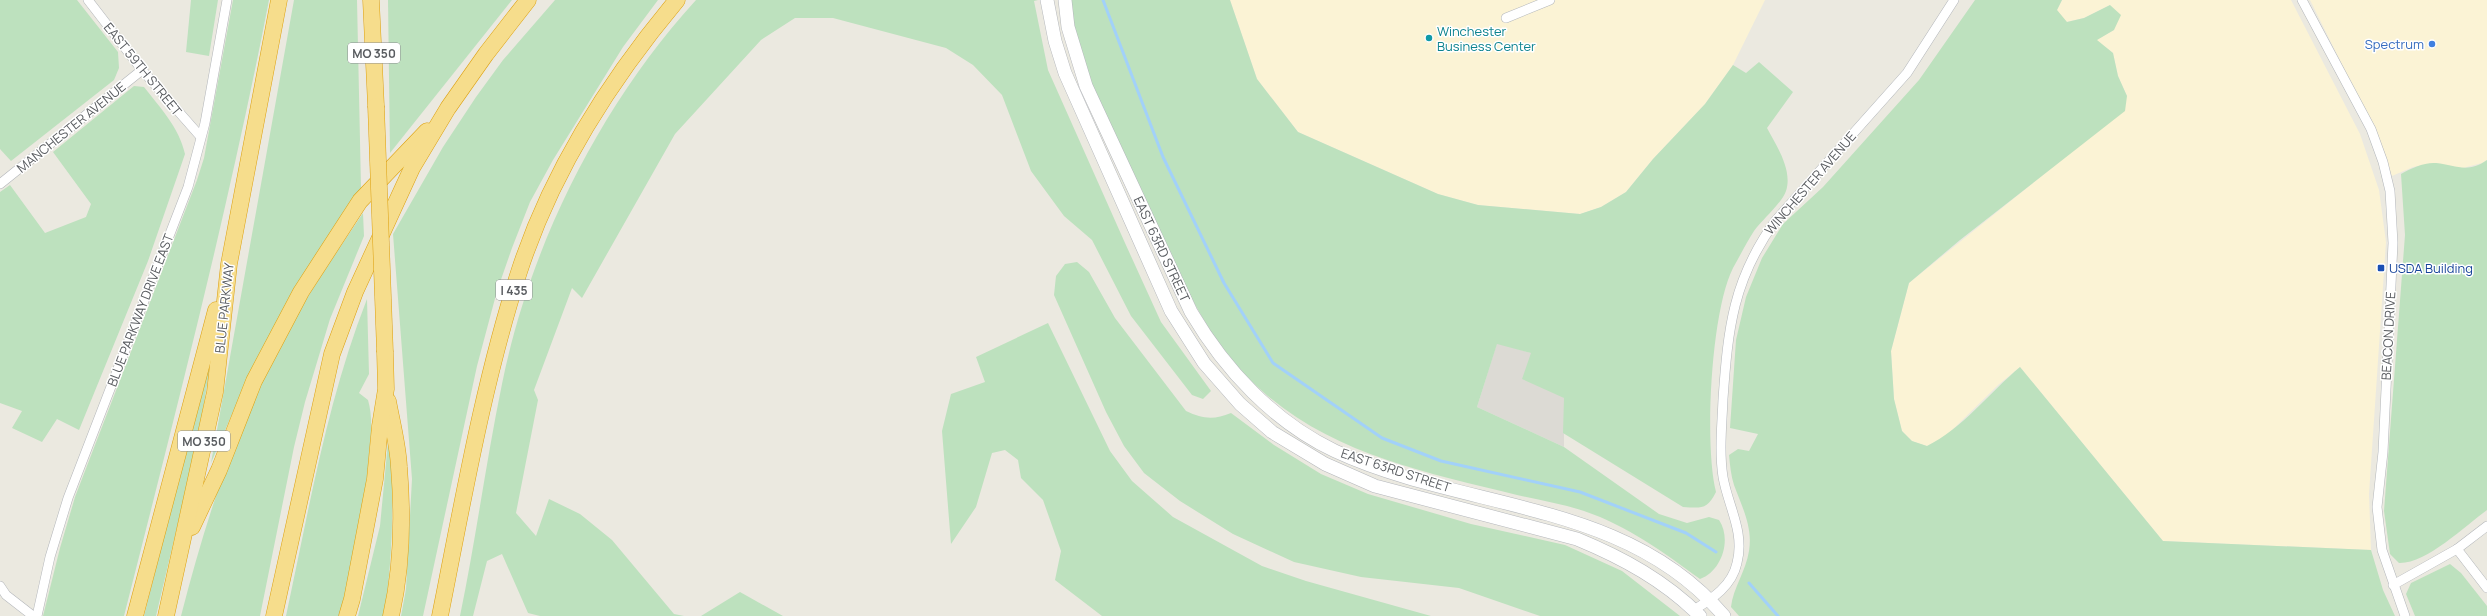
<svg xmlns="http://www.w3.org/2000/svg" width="2487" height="616" viewBox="0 0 2487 616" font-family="Manrope,sans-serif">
	<rect width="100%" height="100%" fill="#ebe9e0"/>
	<g fill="#fbf3d5">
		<polygon points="1230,0 1765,0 1733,65 1705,104 1653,159 1626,192 1601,207 1580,214 1478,205 1438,194 1298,132 1257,79"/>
		<polygon points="2062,0 2291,0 2360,134 2379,190 2386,242 2369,494 2371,550 2163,541 2020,367 1998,385 1945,437 1927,446 1912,441 1902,431 1894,399 1891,351 1909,283 2064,158 2127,96 2118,76 2113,53 2096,40 2114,30 2110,5 2084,18 2066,22 2057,10"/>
		<polygon points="2310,0 2487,0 2487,160 2482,163 2459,169 2436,163 2413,167 2392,176 2378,137"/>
	</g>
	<polygon fill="#dcdad4" points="1497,343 1531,353 1564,398 1564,447 1477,407"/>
	<g fill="#bde1be">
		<polygon points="0,0 77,0 118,52 119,68 114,80 11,161 0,149"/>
		<polygon points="191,0 218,0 209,56 186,52"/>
		<path d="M 233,0 L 269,0 C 229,207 176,411 124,616 L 43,616 L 60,548 L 75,497 L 197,180 L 204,158 Z"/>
		<polygon points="294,0 357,0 361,188 323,245 248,377 211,463"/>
		<polygon points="388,0 512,0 390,153"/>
		<polygon points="555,0 658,0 623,47 553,160 530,202 512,248 497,291 477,366 423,616 401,616 406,589 412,479 393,234 443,147 476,97 503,60"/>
		<path d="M 696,0 L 1038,0 L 1034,1 L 1048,70 L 1125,243 L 1161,322 L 1211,391 L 1203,399 L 1192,395 L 1131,316 L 1092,240 L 1064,216 L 1031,171 L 1002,95 L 973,65 L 946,48 L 833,18 L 795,18 L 761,40 L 675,134 L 582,298 L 572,288 L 534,390 L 538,400 L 516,513 L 536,536 L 549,499 L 580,514 L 612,540 L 674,614 L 684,616 L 540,616 L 528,613 L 502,554 L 487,561 L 473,616 L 460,616 C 476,539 486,461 502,384 C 530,245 601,104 696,0 Z"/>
		<path d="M 1071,0 L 1230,0 L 1257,79 L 1298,132 L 1438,194 L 1478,205 L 1580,214 L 1601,207 L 1626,192 L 1653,159 L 1705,104 L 1733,65 L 1746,73 L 1759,62 L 1793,92 L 1767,128 C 1776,145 1793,170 1786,191 C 1782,203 1762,220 1754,231 C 1746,243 1740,256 1733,268 C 1711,311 1704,445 1716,492 C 1707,510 1701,508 1683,507 L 1563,433 L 1564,398 L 1522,379 L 1531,353 L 1497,344 L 1477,407 L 1564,447 L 1659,514 L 1687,523 L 1709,517 L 1719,520 C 1732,539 1722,571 1700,579 C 1663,552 1628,526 1584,511 C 1563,504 1539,500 1517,495 C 1407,468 1302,448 1227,354 C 1193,311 1172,256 1149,207 C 1121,148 1075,64 1071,0 Z"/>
		<path d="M 1975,0 L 2062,0 L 2057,10 L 2067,22 L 2084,18 L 2110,5 L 2121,15 L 2114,30 L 2097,40 L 2113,53 L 2118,76 L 2127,96 L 2125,111 L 1960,240 L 1909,283 L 1891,351 L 1894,399 L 1902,431 L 1912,441 L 1927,446 C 1962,429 1990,392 2020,367 L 2163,541 L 2371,550 L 2383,590 L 2395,616 L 1739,616 L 1731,607 C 1733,588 1746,571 1749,551 C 1753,527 1742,507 1734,485 C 1731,476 1730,465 1729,455 L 1738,449 L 1749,451 L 1758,434 L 1730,428 L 1736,340 L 1746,297 L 1762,258 L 1783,224 L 1823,187 L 1919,80 Z"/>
		<path d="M 134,86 L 144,87 C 161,109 179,127 185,154 L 148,261 L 79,430 L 57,419 L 42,442 L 12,428 L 22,411 L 0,403 L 0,192 L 10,185 L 45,233 L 86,217 L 91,204 L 53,152 Z"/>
		<path d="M 2487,160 L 2487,510 C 2465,526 2426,564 2399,563 L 2390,554 L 2384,511 L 2405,235 L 2401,174 C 2411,168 2425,162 2436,163 C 2456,165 2467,174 2487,160 Z"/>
		<path d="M 363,213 L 364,236 L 330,319 L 305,402 L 294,447 L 260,616 L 181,616 C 205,523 234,431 279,346 C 304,300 334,256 363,213 Z"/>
		<path d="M 1077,262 L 1089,272 L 1115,318 L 1186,411 C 1203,419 1214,420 1231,413 L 1274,445 L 1321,474 L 1368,494 L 1471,524 L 1565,545 L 1622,571 L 1680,616 L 1540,616 L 1459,588 L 1361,577 L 1294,562 L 1233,534 L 1180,501 L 1144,473 L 1124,446 L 1106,412 L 1054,295 L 1056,276 L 1065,264 Z"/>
		<path d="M 367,299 L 369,374 L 359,393 L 368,400 C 373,417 371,436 369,454 C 365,509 354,563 339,616 L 286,616 C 309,509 327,401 367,299 Z"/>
		<polygon points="1048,323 1110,451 1132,481 1173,517 1262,566 1306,581 1431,616 1102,616 1055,580 1061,551 1043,500 1021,478 1018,460 1005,450 992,453 976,507 951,544 942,431 951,394 985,382 976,357"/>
		<polygon points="217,324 199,434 156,616 144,616"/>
		<path d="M 388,442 L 390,442 C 394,501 393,558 384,616 L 358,616 L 380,526 Z"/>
		<polygon points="2450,564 2461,573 2487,606 2487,616 2415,616 2406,594 2411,583"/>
		<polygon points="740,592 783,616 701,616"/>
	</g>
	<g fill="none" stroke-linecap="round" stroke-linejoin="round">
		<g stroke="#a2d1f9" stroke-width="3">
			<polyline points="1103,0 1163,157 1224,283 1273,363 1382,438 1441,461 1580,492 1686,533 1716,552"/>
			<polyline points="1749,583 1778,616"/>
		</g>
		<defs>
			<g id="street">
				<polyline points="88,0 142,70 200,136"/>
				<polyline points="2302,0 2371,129 2383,162 2390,191 2393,243 2383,452 2377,507 2382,550 2405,616"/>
				<polyline points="1506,18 1550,0"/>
				<polyline points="0,184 142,70"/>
				<polyline points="2457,549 2487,588"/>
				<polyline points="2393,585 2457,549 2487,526"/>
				<polyline points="0,586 6,595 33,616"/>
				<path d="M 1694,610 C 1713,598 1732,586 1737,563 C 1745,532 1728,506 1723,477 C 1719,451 1722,425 1723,399 C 1728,328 1733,279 1776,220 L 1907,73 L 1954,0"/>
				<polyline points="37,616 50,557 68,498 188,187 205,123 227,0"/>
			</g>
			<g id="secondary">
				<path d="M 1047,0 L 1055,41 L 1065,73 L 1171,311 L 1204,363 L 1240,404 L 1272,432 L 1325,464 L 1375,486 L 1577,539 C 1623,558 1665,581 1700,616"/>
				<path d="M 1065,0 L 1068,27 L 1086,86 L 1191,312 C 1225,370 1274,422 1335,451 C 1464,511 1625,499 1724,616"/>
			</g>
			<g id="highway">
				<polyline points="371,0 376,106"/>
				<path d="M 388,401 C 392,423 398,445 399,467 C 403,516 402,568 391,616"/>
				<polyline points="192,527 219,470 254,381 301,292 360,201 427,131"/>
				<polyline points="135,616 216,310"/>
				<polyline points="166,616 215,392 229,264 279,0"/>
				<polyline points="274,616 332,354 355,292 412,168 448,108 486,54 528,0"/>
				<polyline points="347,616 352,599 375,479 380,426 386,389 385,352"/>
				<path d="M 440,616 C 463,501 483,384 519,272 C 551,173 610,80 677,0"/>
			</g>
		</defs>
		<use href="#street" stroke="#b3b6ba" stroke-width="10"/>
		<use href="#secondary" stroke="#b4b7bc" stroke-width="14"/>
		<use href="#highway" stroke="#dda00e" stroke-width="17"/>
		<use href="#street" stroke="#fff" stroke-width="9"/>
		<use href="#secondary" stroke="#fff" stroke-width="13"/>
		<use href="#highway" stroke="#f6dd8c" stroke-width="16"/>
		<defs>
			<polyline id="highway-bridge" points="376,106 385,352"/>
		</defs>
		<use href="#highway-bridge" stroke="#dda00e" stroke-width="17" stroke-linecap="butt"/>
		<use href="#highway-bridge" stroke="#f6dd8c" stroke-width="16"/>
	</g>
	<circle fill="#0f9aa8" stroke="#fff" stroke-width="1.5" cx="1429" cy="38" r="4"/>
	<circle fill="#3f7fe0" stroke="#fff" stroke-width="1.5" cx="2432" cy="44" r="4"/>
	<rect fill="#1a4fb4" stroke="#fff" stroke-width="1.5" x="2377" y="264" width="8" height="8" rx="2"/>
	<g text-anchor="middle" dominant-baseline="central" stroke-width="3" stroke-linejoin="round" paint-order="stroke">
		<g fill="#fff" stroke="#8b8d90" stroke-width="1">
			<rect x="348" y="43" width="52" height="20" rx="3"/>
			<rect x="496" y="280" width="36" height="20" rx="3"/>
			<rect x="178" y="431" width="52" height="20" rx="3"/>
		</g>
		<g font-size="12" font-weight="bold" fill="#595c60">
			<text x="374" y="53">MO 350</text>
			<text x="514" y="290">I 435</text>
			<text x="204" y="441">MO 350</text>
		</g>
		<g font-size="13" fill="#0d838f" stroke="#fff" text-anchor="start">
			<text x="1437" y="31">Winchester<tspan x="1437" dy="15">Business Center</tspan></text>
		</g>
		<g font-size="13" fill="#366cbe" stroke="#fff" text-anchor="end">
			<text x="2424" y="44">Spectrum</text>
		</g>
		<g font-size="13" fill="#595c60" stroke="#fff">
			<text transform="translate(143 69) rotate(51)">EAST 59TH STREET</text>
			<text transform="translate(71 127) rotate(-39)">MANCHESTER AVENUE</text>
			<text transform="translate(1810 183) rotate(-49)">WINCHESTER AVENUE</text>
			<text transform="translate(1162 249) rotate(65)">EAST 63RD STREET</text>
			<text transform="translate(224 308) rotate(-84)">BLUE PARKWAY</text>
			<text transform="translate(140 310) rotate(-69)">BLUE PARKWAY DRIVE EAST</text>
			<text transform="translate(2388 336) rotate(-87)">BEACON DRIVE</text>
			<text transform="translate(1396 470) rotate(18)">EAST 63RD STREET</text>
		</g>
		<g font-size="13" fill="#164399" stroke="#fff" text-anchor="start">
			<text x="2389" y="268">USDA Building</text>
		</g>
	</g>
</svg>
